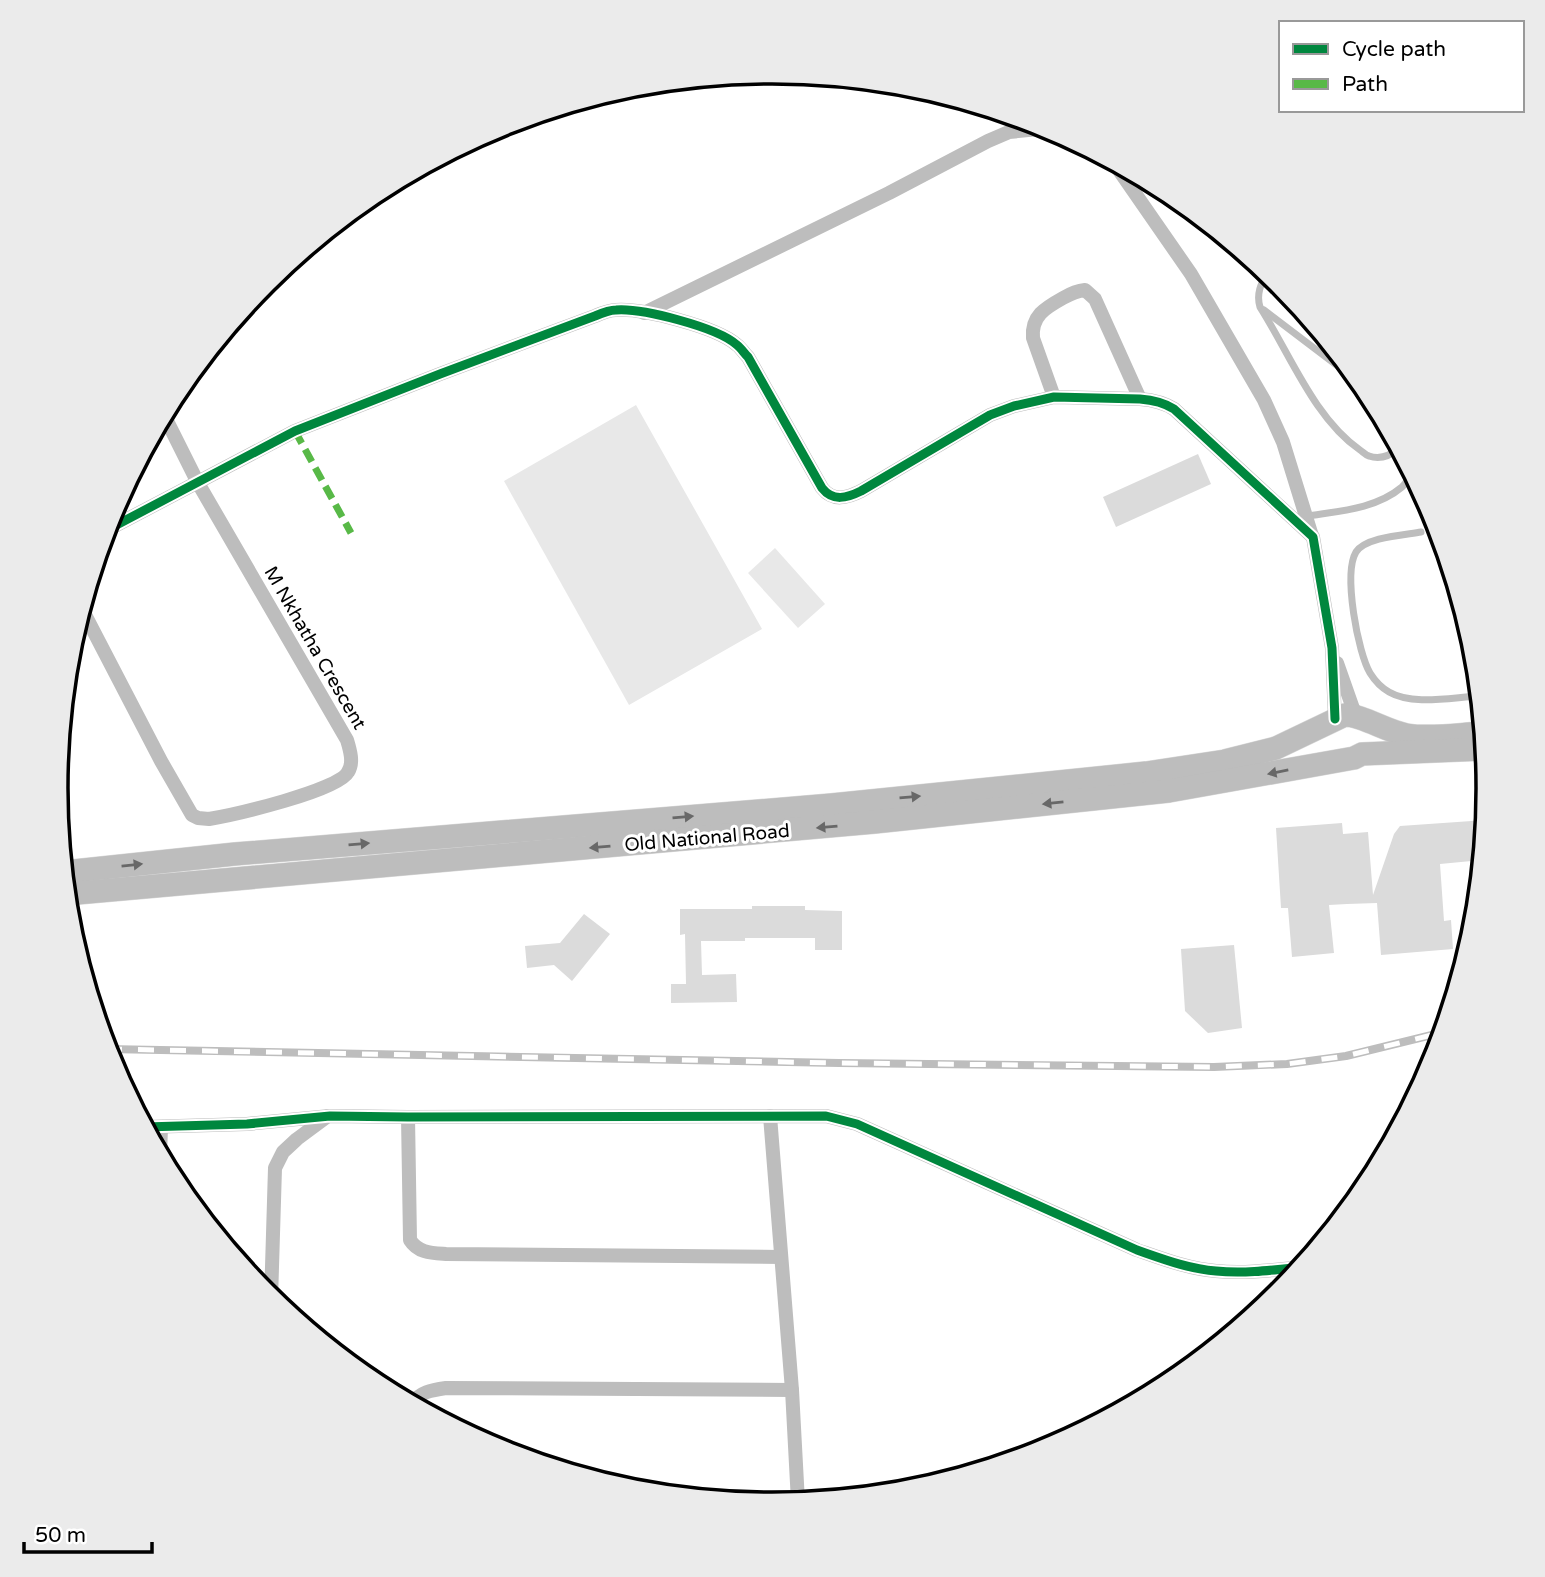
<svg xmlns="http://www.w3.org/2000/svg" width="1545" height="1577" viewBox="0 0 1545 1577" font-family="'Varela Round',sans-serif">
	<rect width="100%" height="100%" fill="#fff"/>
	<g fill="#e8e8e8">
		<polygon points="636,405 762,629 629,705 504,481"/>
		<polygon points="775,548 825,604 798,628 748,573"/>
	</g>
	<g fill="#dbdbdb">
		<polygon points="1198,454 1211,484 1116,527 1103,497"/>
		<polygon points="1486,820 1482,860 1440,864 1444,921 1451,920 1453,949 1381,955 1377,903 1347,904 1329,905 1334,953 1292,957 1288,908 1281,908 1276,828 1342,823 1343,834 1368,832 1373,895 1394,834 1400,826"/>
		<polygon points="752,906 805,906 805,910 842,911 842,950 815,950 815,938 745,938 745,941 701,941 702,975 736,974 737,1002 671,1003 671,984 686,984 685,934 680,935 680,909 752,909"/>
		<polygon points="584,914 610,934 572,981 554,965 527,968 525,946 560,943"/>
		<polygon points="1234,945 1242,1028 1208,1033 1185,1011 1181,949"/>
	</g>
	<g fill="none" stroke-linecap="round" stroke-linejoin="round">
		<defs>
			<g id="primary">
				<path d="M 64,872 L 235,854 L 831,805 L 1146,773 L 1225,761 L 1276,748 L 1345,715 C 1362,715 1388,732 1407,735 C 1432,739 1459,734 1483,733"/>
				<polyline points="66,894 875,822 1169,791 1354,758 1362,754 1485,749"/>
			</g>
		</defs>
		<use href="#primary" stroke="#dbdbdb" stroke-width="24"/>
		<g stroke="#bdbdbd" stroke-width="7">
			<path d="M 1267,272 C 1261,284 1256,294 1260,307 C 1290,354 1314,418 1360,450 C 1363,452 1365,455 1369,456 C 1380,460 1391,455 1399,448"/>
			<polyline points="1264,310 1364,386"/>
			<polyline points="1408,480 1421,490"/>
			<path d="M 1307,516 C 1339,511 1376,509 1402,487 C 1406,483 1409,478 1413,474"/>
			<path d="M 1421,532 C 1404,535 1366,537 1356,552 C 1343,574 1358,653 1370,673 C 1375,681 1382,688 1389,692 C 1413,706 1453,697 1480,696"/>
		</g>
		<g stroke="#bdbdbd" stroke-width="14">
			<polyline points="1114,163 1191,274 1264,400 1283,442 1312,536"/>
			<polyline points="644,313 889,193 988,141 1009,132 1049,128"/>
			<path d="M 1054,397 L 1033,338 C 1031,316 1045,308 1063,298 C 1070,294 1076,291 1085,290 L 1095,299 L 1140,399"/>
			<path d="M 105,531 L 295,431 L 440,374 L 595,316 C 602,313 609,310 616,310 C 642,308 717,327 737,345 C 741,348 744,353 748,357 L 822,488 C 833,502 847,498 861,491 L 990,415 L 1014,406 L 1054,397 L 1140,399 C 1153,400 1163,402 1174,409 L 1313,537 L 1332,648 L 1335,719"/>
			<path d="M 82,609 L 161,761 L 192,815 L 198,818 L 209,819 C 233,815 338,791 348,772 C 354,763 350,750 347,740 L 198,483 L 164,415"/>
			<polyline points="1337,663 1356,717"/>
			<polyline points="770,1116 792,1390 798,1502"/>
			<path d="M 408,1117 L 410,1240 C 418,1253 432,1253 446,1254 L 781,1257"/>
			<path d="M 145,1127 L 247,1124 L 330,1116 L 408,1117 L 826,1116 L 857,1124 L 1137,1250 C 1163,1259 1189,1269 1216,1271 C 1244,1274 1274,1270 1302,1267"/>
			<polyline points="160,1155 161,1128"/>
			<polyline points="271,1300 275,1168 283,1152 297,1139 328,1116"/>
			<path d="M 412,1404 C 419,1392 432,1390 446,1388 L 792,1390"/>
		</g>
		<use href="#primary" stroke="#bdbdbd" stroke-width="23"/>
		<defs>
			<polyline id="rail" points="106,1049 839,1063 1214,1067 1287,1064 1346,1056 1444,1032"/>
		</defs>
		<use href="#rail" stroke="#bdbdbd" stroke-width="8"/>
		<use href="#rail" stroke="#fff" stroke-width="5" stroke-dasharray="16" stroke-linecap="butt"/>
		<polyline stroke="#58b947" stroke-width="7" stroke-dasharray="14 7" stroke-linecap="butt" points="295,431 351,533"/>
		<defs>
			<g id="cycleway">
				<path d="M 105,531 L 295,431 L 440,374 L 595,316 C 602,313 609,310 616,310 C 642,308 717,327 737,345 C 741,348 744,353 748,357 L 822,488 C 833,502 847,498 861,491 L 990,415 L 1014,406 L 1054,397 L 1140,399 C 1153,400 1163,402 1174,409 L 1313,537 L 1332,648 L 1335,719"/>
				<path d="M 145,1127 L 247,1124 L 330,1116 L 408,1117 L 826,1116 L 857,1124 L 1137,1250 C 1163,1259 1189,1269 1216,1271 C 1244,1274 1274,1270 1302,1267"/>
			</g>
		</defs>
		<use href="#cycleway" stroke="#fff" stroke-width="13"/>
		<use href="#cycleway" stroke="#00873e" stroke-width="9"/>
	</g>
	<defs><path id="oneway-solid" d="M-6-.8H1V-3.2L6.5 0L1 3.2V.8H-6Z" transform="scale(1.75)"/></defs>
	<g fill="#686868">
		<use href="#oneway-solid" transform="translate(1278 772) rotate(169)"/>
		<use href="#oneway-solid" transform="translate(910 797) rotate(-5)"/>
		<use href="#oneway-solid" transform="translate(1053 803) rotate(174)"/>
		<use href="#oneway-solid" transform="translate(683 817) rotate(-5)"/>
		<use href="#oneway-solid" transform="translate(827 827) rotate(175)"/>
		<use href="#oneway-solid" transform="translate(359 844) rotate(-5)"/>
		<use href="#oneway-solid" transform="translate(600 847) rotate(175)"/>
		<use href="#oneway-solid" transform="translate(132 865) rotate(-6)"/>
	</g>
	<g text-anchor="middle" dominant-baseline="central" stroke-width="6" stroke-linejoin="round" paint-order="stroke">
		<g font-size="19" fill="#000" stroke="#fff">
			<text transform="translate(315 648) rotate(60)">M Nkhatha Crescent</text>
			<text transform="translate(707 838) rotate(-5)">Old National Road</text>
		</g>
	</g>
	<path d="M0 0H1545V1577H0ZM68 788a704 704 0 1 1 1408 0a704 704 0 1 1-1408 0Z" fill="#ebebeb" fill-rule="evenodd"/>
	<path fill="none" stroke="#000" stroke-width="3.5" d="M68 788a704 704 0 1 1 1408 0a704 704 0 1 1-1408 0Z"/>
	<rect x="1279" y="21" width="245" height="91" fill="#ffffff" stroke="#999999" stroke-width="2"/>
	<rect x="1293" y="44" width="35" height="10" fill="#00873e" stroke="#999999" stroke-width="2"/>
	<text x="1342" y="56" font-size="21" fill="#000000">Cycle path</text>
	<rect x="1293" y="79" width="35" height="10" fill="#58b947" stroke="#999999" stroke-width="2"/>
	<text x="1342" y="91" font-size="21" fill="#000000">Path</text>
	<path d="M24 1542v10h128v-10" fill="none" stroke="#000000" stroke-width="3.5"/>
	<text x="35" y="1542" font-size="21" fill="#000000" stroke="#ffffff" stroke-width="5" paint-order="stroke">50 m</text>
</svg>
